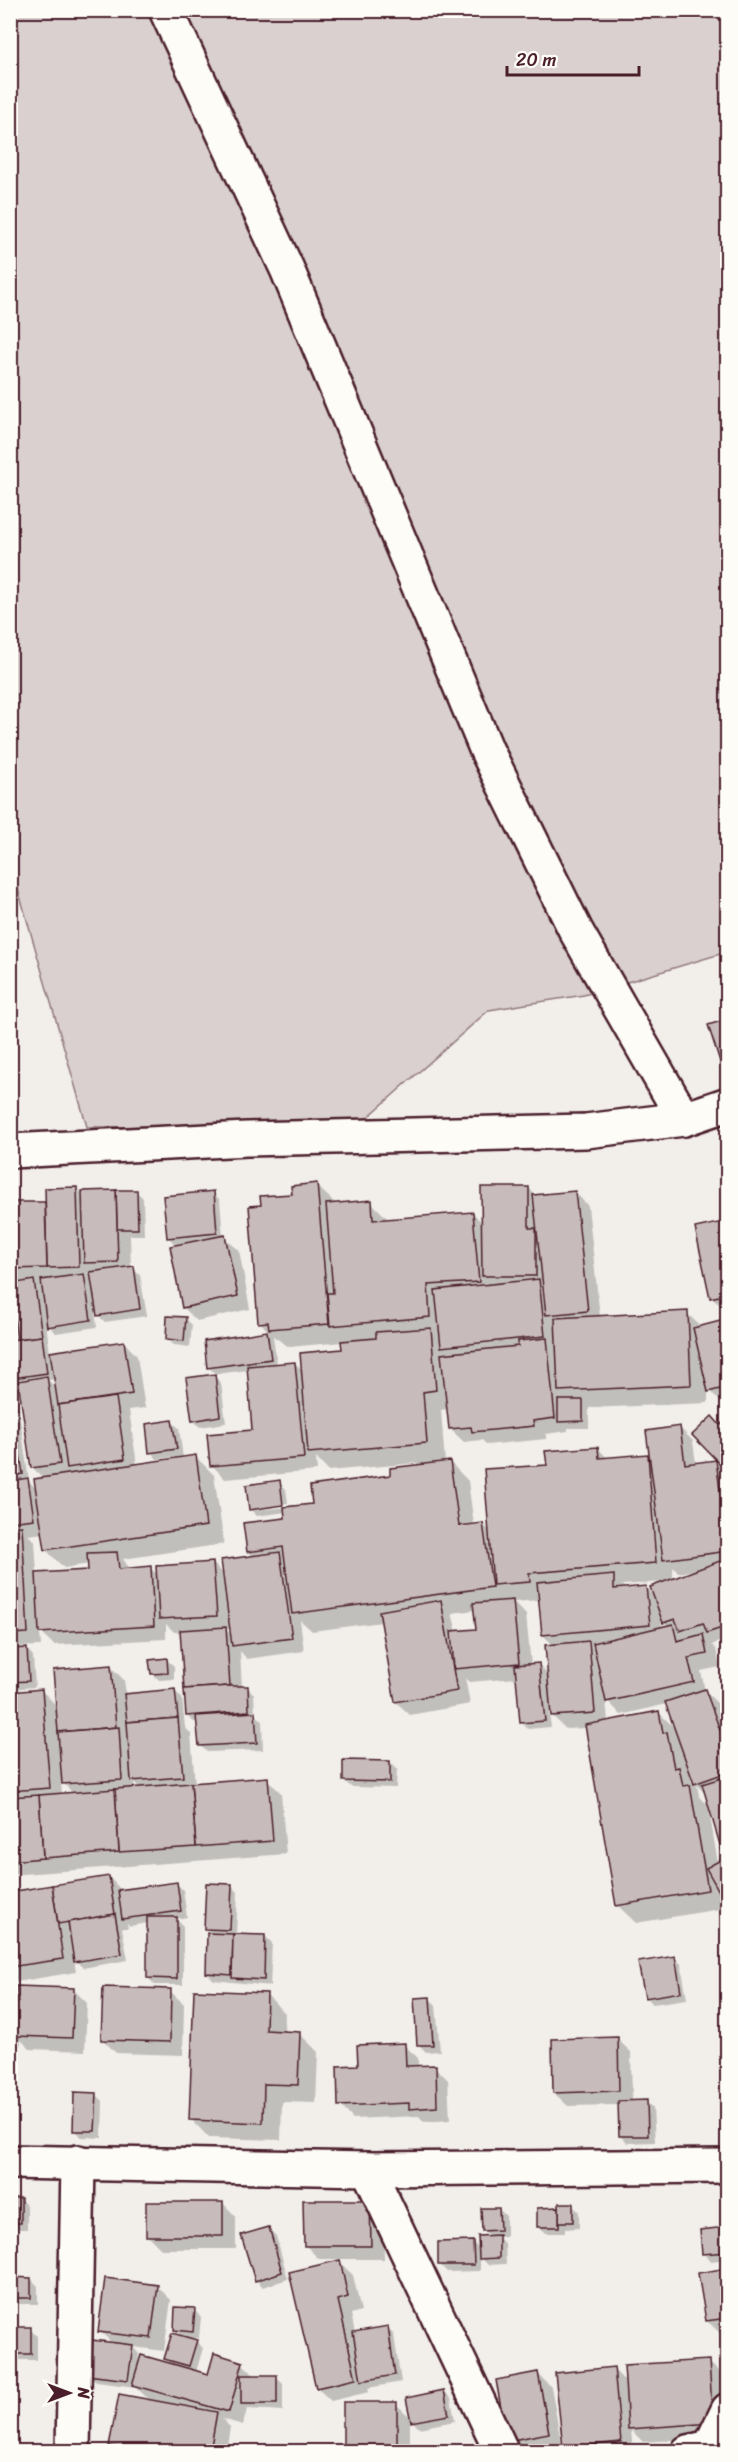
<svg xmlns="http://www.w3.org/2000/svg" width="738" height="2462" viewBox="0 0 738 2462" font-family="Sriracha,sans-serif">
	<rect width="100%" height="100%" fill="#f2efeb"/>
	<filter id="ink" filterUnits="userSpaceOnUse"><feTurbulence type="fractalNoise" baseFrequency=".0167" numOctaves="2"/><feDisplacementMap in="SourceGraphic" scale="12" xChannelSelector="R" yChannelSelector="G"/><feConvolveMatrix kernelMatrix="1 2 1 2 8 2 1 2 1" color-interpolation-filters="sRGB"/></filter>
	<g filter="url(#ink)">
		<polygon fill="#d9d0cf" stroke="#92787d" stroke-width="1.5" points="11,11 727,11 727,952 584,995 489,1010 359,1125 87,1127 11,865"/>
		<g fill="#0003" fill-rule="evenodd">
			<path d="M 316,1185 L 335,1203 L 371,1202 L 390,1221 L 473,1213 L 483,1224 L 529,1188 L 536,1196 L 575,1192 L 588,1206 L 600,1317 L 687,1313 L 701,1327 L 728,1321 L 728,1409 L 708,1389 L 708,1403 L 589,1408 L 589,1428 L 568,1428 L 568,1431 L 546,1434 L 546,1439 L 487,1445 L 482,1440 L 464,1442 L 450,1429 L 448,1409 L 441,1410 L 445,1463 L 450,1462 L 468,1481 L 474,1525 L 482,1524 L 491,1532 L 548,1467 L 598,1448 L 608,1459 L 647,1456 L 651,1460 L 679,1427 L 693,1441 L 696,1464 L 716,1462 L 726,1472 L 728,1470 L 728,1651 L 718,1642 L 712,1645 L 716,1649 L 720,1667 L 701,1671 L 705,1691 L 718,1704 L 728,1730 L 728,1857 L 707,1796 L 697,1785 L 699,1796 L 708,1805 L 718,1863 L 725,1859 L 728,1861 L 728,1899 L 724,1895 L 726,1908 L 636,1923 L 617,1905 L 586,1728 L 566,1729 L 549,1713 L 551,1727 L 528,1729 L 521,1722 L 517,1678 L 469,1682 L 465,1678 L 470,1704 L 410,1715 L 396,1702 L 382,1622 L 312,1631 L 300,1620 L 304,1651 L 247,1659 L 240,1651 L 242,1688 L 247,1687 L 254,1694 L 255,1714 L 262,1720 L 263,1750 L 207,1752 L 200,1745 L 198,1722 L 194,1722 L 187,1716 L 182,1632 L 174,1632 L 166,1624 L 166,1639 L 54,1645 L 40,1632 L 41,1646 L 10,1647 L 10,1204 L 45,1203 L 47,1205 L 77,1188 L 84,1196 L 136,1191 L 143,1198 L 144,1235 L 130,1235 L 131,1268 L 140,1275 L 147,1316 L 105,1322 L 95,1312 L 97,1327 L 56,1333 L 46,1323 L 50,1353 L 124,1342 L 137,1356 L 145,1408 L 129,1410 L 137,1465 L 175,1460 L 174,1457 L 157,1459 L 151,1452 L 172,1422 L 179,1428 L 183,1458 L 195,1456 L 214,1475 L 224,1544 L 123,1559 L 130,1569 L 150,1568 L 159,1576 L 213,1563 L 225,1576 L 254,1557 L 248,1551 L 287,1519 L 286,1512 L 257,1516 L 250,1509 L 279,1482 L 286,1489 L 288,1503 L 254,1507 L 254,1510 L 314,1505 L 418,1466 L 417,1463 L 328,1471 L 316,1458 L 317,1471 L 225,1479 L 212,1465 L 254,1432 L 248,1370 L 216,1374 L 209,1368 L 205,1342 L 269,1332 L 260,1322 L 263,1207 ZM 273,1336 L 289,1347 L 343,1342 L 343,1351 L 303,1371 L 295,1363 L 277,1365 ZM 14,1376 L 19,1382 L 32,1467 L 44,1479 L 37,1490 L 29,1481 ZM 56,1379 L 57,1389 L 48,1380 ZM 44,1533 L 46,1550 L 64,1568 L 89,1564 L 90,1571 L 37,1574 L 35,1541 L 28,1535 ZM 673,1567 L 678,1573 L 695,1570 L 673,1580 ZM 664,1582 L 655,1597 L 646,1588 L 626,1589 L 622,1585 ZM 540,1600 L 543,1635 L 554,1646 L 549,1675 L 539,1665 L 531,1665 L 526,1615 L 514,1602 ZM 476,1610 L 478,1630 L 457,1632 L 452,1613 ZM 661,1615 L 664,1622 L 669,1626 L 662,1628 ZM 226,1629 L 231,1629 L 232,1636 ZM 606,1699 L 621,1715 L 667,1704 L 677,1730 L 659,1713 L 608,1722 ZM 691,1771 L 696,1786 L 691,1781 Z"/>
			<polygon points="213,1193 220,1200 223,1237 239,1250 250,1309 197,1321 183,1307 177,1246 168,1237"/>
			<polygon points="728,1223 728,1310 725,1310 712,1297"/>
			<polygon points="185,1318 192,1325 190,1347 174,1345 167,1339"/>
			<polygon points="214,1376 221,1383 226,1423 200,1427 193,1420"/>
			<polygon points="728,1421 728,1470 694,1435 721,1427"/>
			<polygon points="27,1649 33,1656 35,1687 10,1689 10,1651"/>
			<polygon points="167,1660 174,1666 174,1679 159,1680 152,1673"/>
			<path d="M 111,1667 L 124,1680 L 126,1695 L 175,1691 L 182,1698 L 185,1727 L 191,1734 L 195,1785 L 267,1779 L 281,1793 L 286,1854 L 10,1875 L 10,1693 L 42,1691 L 58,1707 ZM 61,1781 L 74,1794 L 62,1795 ZM 134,1782 L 141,1789 L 135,1789 Z"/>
			<polygon points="390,1762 397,1769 396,1788 351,1787 344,1781"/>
			<polygon points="109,1877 122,1891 176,1883 183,1890 187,1917 176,1919 183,1926 183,1985 155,1985 148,1978 148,1923 130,1926 127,1923 128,1928 122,1928 128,1960 83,1968 74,1959 76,1972 10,1983 10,1894"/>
			<polygon points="231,1885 238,1892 236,1935 265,1936 272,1943 270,1986 214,1980 207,1973 212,1935 206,1928"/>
			<polygon points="674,1957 681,1964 687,1999 653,2004 646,1997"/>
			<polygon points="10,1985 18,1992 73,1989 87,2003 85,2051 30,2049 21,2040 20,2046 17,2046 15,2090 10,2089"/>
			<polygon points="170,1991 184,2004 183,2055 116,2053 103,2040"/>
			<polygon points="266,1994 285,2013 284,2032 299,2033 318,2052 316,2103 282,2102 281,2140 209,2138 191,2119"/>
			<polygon points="429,1998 436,2005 440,2051 426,2052 419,2045"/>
			<polygon points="617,2039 631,2052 632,2102 646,2102 653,2108 655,2142 627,2143 620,2136 620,2105 568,2106 554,2093"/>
			<polygon points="404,2045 418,2058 418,2067 435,2067 448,2080 450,2120 424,2122 419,2116 353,2119 340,2105 359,2067"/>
			<polygon points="96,2094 103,2101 102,2138 81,2137 74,2130"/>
			<polygon points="10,2199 20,2199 27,2206 27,2229 10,2229"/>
			<polygon points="370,2201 383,2215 384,2259 319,2259 305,2245"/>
			<polygon points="223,2203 236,2217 236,2249 161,2249 148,2236"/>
			<polygon points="572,2205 579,2212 579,2228 565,2229 565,2233 545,2233 538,2226 538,2209"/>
			<polygon points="499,2209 506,2216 506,2237 498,2237 505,2244 506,2264 488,2265 480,2257 480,2271 447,2272 440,2265 473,2243 480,2250 490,2237 484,2230"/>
			<polygon points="269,2229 276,2236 288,2279 263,2287 256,2280"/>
			<polygon points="726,2229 728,2259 711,2261 704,2254"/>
			<polygon points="339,2262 353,2275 361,2311 351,2314 355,2333 387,2328 394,2335 401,2382 368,2388 369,2392 331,2401 317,2388"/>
			<polygon points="728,2269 728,2333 721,2334 707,2321"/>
			<polygon points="10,2279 31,2279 38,2286 38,2304 10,2304"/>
			<polygon points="157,2286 171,2300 164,2351 133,2347 139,2354 138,2365 173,2365 166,2359 184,2338 175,2330 194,2310 201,2317 199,2338 187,2338 196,2341 203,2348 196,2372 209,2376 242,2363 255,2376 276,2376 283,2383 283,2411 247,2409 243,2425 222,2419 230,2427 226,2452 117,2452 111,2445 151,2402 136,2387 96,2382 89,2375 113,2344 100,2331"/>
			<polygon points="10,2329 30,2329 37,2336 37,2360 10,2360"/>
			<polygon points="708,2361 722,2375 726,2436 643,2442 631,2430 633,2452 569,2452 565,2447 613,2369 626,2382"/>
			<polygon points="538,2374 551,2387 562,2447 520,2452 508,2440"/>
			<polygon points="444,2391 451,2398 455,2421 419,2428 410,2419 410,2452 344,2452 396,2404 412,2419"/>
		</g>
		<g fill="#c8bbbb" stroke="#4a1f2b" stroke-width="1.5">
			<polygon points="728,1019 728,1080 726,1080 708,1025"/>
			<polygon points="317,1183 329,1324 269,1329 268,1322 258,1323 249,1206 261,1205 260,1196 292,1194 291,1186"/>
			<polygon points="77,1187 79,1267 47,1268 45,1188"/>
			<polygon points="481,1187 529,1187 529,1228 536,1228 536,1276 482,1276"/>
			<polygon points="116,1190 137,1190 138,1229 117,1229"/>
			<polygon points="116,1190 118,1262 84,1263 82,1191"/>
			<polygon points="214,1191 217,1233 167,1238 163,1196"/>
			<polygon points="575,1191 588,1311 546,1315 533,1195"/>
			<polygon points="372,1200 373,1220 473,1212 479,1282 428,1285 430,1317 330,1326 327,1293 333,1293 326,1204"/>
			<polygon points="10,1202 45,1202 47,1268 10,1269"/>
			<polygon points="728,1221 728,1294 710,1298 695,1228"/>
			<polygon points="225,1235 238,1296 182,1308 170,1246"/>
			<polygon points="134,1266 140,1309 97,1316 90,1272"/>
			<polygon points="84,1274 91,1320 47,1327 41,1280"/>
			<polygon points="539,1279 545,1336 441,1347 435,1290"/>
			<polygon points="34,1280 42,1336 17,1339 10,1284"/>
			<polygon points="688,1311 691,1385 558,1391 555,1318"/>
			<polygon points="167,1316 186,1317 184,1341 166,1339"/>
			<polygon points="728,1319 728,1387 708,1392 693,1328"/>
			<polygon points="431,1328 436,1390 423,1392 427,1443 308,1453 300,1353 342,1349 341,1341 376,1338 376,1332"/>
			<polygon points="267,1331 271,1359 207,1368 204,1341"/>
			<polygon points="42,1336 47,1373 13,1378 10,1340"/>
			<polygon points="547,1338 555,1418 533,1421 534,1426 472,1432 471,1427 449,1429 441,1354 518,1346 518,1341"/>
			<polygon points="124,1341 132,1394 58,1405 50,1352"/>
			<polygon points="295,1362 304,1458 210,1466 207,1434 252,1430 247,1366"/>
			<polygon points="215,1374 220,1416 192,1421 186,1378"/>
			<polygon points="47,1376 60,1464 31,1468 18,1381"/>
			<polygon points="10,1388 16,1430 10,1431"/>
			<polygon points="116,1397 125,1459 67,1468 58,1405"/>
			<polygon points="558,1400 583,1400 583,1421 558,1422"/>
			<polygon points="712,1416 720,1425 728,1418 728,1460 722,1466 692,1435"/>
			<polygon points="172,1420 177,1449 149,1453 146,1424"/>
			<polygon points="680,1426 685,1464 716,1460 728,1551 663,1560 646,1431"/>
			<polygon points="16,1430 23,1474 10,1476 10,1431"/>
			<polygon points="598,1447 599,1458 648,1454 656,1563 529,1573 530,1582 493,1585 484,1469 547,1465 545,1451"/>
			<polygon points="196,1455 206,1526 45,1550 34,1479"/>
			<polygon points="450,1461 459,1526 483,1523 492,1587 292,1614 283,1547 247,1552 243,1523 285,1518 284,1507 312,1504 310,1486 390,1475 390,1468"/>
			<polygon points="28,1478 34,1519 10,1522 10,1481"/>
			<polygon points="280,1480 283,1505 249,1510 246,1485"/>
			<polygon points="22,1526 28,1633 10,1634 10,1527"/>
			<polygon points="117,1552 119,1569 151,1566 154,1626 39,1633 36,1573 88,1570 87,1553"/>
			<polygon points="280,1552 292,1638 232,1646 221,1560"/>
			<polygon points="728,1558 728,1626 707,1633 703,1623 680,1631 675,1619 663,1623 650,1587"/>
			<polygon points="213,1562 217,1616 159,1619 156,1566"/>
			<polygon points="614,1575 614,1589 646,1586 650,1625 542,1635 537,1582"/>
			<polygon points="441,1600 457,1691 395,1702 379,1611"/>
			<polygon points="513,1600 519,1663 454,1669 451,1631 476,1629 473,1603"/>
			<polygon points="673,1624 677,1641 703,1634 707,1654 688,1658 694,1682 606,1702 593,1643"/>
			<polygon points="226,1627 230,1686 184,1689 180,1630"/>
			<polygon points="589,1641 595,1713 551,1716 545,1645"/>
			<polygon points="27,1648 29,1681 10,1682 10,1649"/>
			<polygon points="167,1658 168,1673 151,1674 149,1660"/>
			<polygon points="539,1663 545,1721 520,1723 515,1665"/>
			<polygon points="111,1665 116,1727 58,1732 53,1670"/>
			<polygon points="230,1686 248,1686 249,1711 186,1716 184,1689"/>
			<polygon points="728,1687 728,1714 727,1714 719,1689"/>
			<polygon points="42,1689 50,1788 10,1791 10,1692"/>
			<polygon points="175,1689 178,1718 127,1722 124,1694"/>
			<polygon points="705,1689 728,1752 728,1772 694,1784 665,1702"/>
			<polygon points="659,1711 663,1733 667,1732 674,1768 679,1767 683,1786 690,1785 708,1890 616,1906 585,1725"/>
			<polygon points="255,1712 257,1743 199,1746 196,1716"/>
			<polygon points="178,1718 183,1777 131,1781 127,1722"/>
			<polygon points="119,1727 122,1780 62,1784 58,1732"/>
			<polygon points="343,1760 390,1761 390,1782 343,1781"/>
			<polygon points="728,1776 728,1853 723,1855 702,1784"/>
			<polygon points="268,1777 273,1841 196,1847 191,1783"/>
			<polygon points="191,1783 196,1847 119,1852 115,1789"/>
			<polygon points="115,1789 119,1852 43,1858 39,1795"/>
			<polygon points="39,1795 43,1858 10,1861 10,1797"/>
			<polygon points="726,1857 728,1889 720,1893 706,1868"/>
			<polygon points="109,1876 115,1914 58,1924 52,1885"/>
			<polygon points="177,1882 181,1911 122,1919 118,1890"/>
			<polygon points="206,1883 232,1884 230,1930 204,1929"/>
			<polygon points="52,1885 63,1959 10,1967 10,1892"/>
			<polygon points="115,1914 122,1954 74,1962 68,1922"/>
			<polygon points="147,1917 177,1917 177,1979 147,1978"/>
			<polygon points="207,1933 233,1934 232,1975 206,1973"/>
			<polygon points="233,1934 265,1935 264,1980 232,1978"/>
			<polygon points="675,1956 681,1992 645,1998 638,1962"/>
			<polygon points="16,1986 74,1988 72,2038 15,2036"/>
			<polygon points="103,1987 171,1989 170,2042 101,2040"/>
			<polygon points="194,1990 267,1993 266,2030 300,2032 298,2085 264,2084 263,2123 189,2120"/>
			<polygon points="430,1997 433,2045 417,2045 414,1998"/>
			<polygon points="618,2037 619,2091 553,2093 552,2039"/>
			<polygon points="405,2043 406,2066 436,2065 437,2107 409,2109 409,2103 338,2106 337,2066 358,2065 357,2045"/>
			<polygon points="74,2092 97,2093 95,2131 73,2131"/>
			<polygon points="647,2100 648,2136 619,2136 618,2101"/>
			<rect x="10" y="2198" width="11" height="25"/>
			<polygon points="303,2200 370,2200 371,2246 304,2246"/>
			<rect x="146" y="2202" width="77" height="34"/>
			<rect x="559" y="2203" width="14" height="19"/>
			<polygon points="559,2207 559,2227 537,2227 537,2208"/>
			<polygon points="481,2208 499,2208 500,2230 482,2231"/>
			<polygon points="269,2227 282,2272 255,2281 241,2235"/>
			<polygon points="726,2227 728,2252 702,2254 700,2230"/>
			<polygon points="499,2235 499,2258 479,2259 478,2236"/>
			<polygon points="473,2241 474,2265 438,2265 438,2242"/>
			<polygon points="340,2260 348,2297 338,2300 356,2379 316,2388 289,2272"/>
			<polygon points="728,2268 728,2318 706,2321 698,2273"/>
			<polygon points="10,2277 31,2278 31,2298 10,2298"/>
			<polygon points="105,2278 158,2285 151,2338 98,2332"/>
			<polygon points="175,2307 195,2308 193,2332 174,2330"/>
			<polygon points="388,2326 395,2375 361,2381 353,2332"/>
			<rect x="10" y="2327" width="21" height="27"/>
			<polygon points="172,2333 197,2340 189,2366 164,2359"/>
			<polygon points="92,2340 133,2345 128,2380 87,2375"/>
			<polygon points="214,2353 243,2362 229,2412 132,2385 141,2355 208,2374"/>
			<polygon points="709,2360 713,2423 628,2429 624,2365"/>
			<polygon points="614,2367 621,2442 563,2448 555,2373"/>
			<polygon points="538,2372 549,2433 507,2441 496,2380"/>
			<rect x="241" y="2375" width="36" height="29"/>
			<polygon points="444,2390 449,2415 411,2422 406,2398"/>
			<polygon points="119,2394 217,2412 210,2452 138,2452 109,2446"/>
			<polygon points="343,2402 397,2402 397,2451 421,2452 343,2452"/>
		</g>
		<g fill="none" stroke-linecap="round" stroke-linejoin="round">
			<defs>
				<g id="minor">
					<polyline points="166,10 287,269 487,751 576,931 684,1119"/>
					<polyline points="10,1151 247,1139 586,1131 684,1119 728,1104"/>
					<polyline points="10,2162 368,2169 728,2166"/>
					<polyline points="368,2169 502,2452"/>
					<polyline points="73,2452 78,2162"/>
					<polyline points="688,2452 710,2447 728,2410"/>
				</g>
			</defs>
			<use href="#minor" stroke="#4a1f2b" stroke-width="38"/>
			<use href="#minor" stroke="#fdfcf7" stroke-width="33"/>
		</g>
	</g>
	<rect width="738" height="2462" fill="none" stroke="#fdfcf7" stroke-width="36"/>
	<rect x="18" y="18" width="702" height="2426" fill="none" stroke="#4a1f2b" stroke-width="2" filter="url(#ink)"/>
	<g transform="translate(69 2393) rotate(90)" stroke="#fdfcf7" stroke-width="4.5" paint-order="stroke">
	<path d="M0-4.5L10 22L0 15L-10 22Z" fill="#4a1f2b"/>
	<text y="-9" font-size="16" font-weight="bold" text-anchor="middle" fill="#4a1f2b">N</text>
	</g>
	<path d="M507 66v9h132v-9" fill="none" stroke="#4a1f2b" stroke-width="3"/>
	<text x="516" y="66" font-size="18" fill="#4a1f2b" stroke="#fdfcf7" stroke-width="4.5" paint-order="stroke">20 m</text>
</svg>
